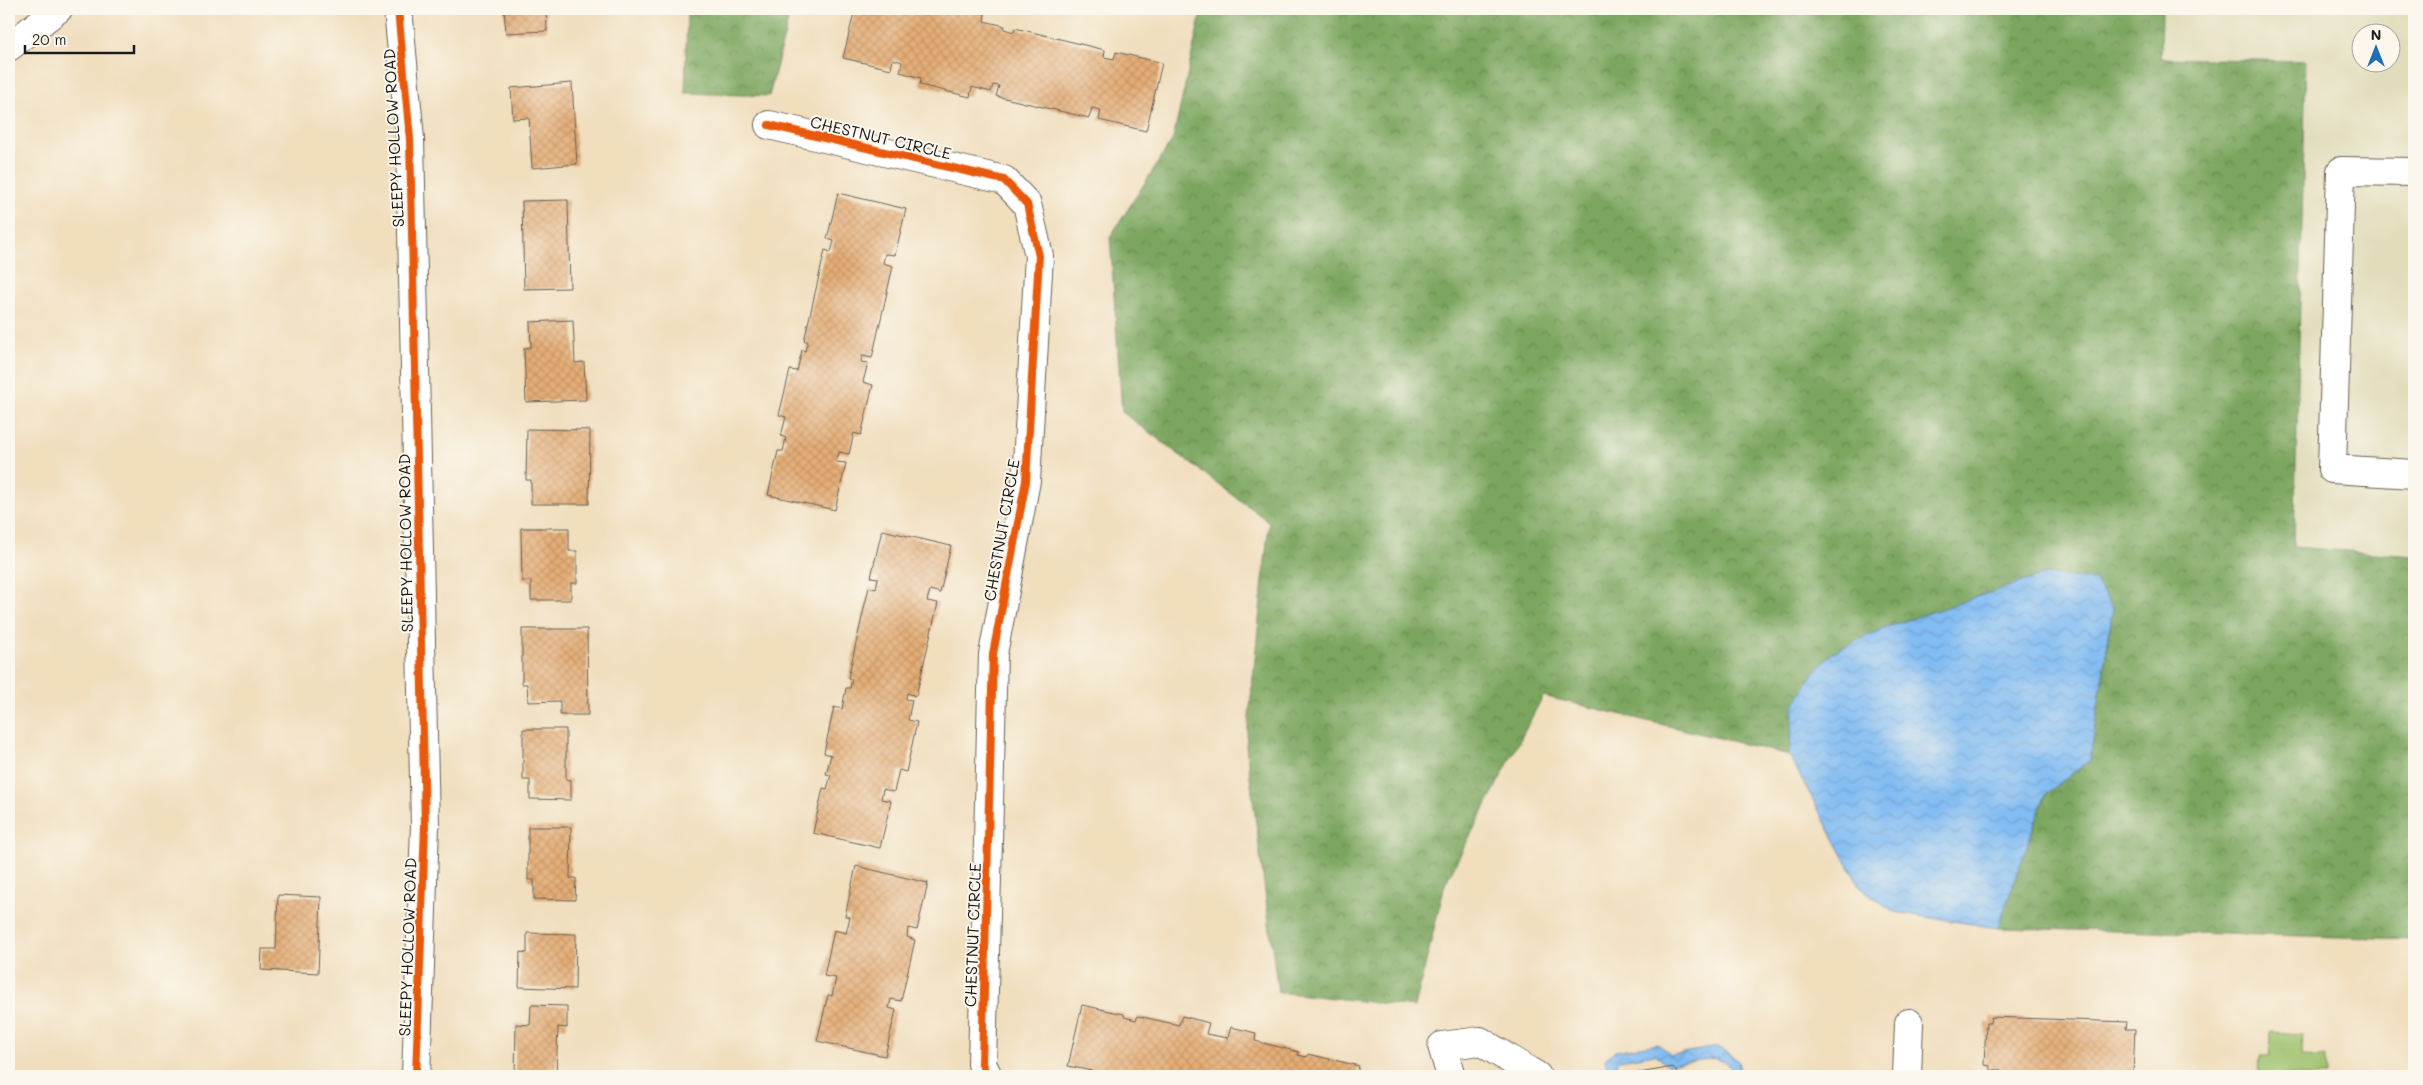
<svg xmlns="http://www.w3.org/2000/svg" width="2423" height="1085" viewBox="0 0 2423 1085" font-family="Mali,sans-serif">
	<defs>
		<pattern id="forest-crowns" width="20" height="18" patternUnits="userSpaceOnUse" patternTransform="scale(1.25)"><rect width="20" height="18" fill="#7ca65e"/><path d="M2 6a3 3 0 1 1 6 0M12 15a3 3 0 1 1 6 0" fill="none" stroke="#65864d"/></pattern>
		<pattern id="water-waves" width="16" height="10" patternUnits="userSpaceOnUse" patternTransform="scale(1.25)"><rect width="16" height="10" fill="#81bcf3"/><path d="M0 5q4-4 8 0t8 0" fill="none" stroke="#6fa1d0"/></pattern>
		<pattern id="building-cross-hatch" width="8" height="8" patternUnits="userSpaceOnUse" patternTransform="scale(1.25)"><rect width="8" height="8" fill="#e4ad76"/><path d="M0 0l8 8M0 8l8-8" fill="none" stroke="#c39466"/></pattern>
	</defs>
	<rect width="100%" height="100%" fill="#fbf7ec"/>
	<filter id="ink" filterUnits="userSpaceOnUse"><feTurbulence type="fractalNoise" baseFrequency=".02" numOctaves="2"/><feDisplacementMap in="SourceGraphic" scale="10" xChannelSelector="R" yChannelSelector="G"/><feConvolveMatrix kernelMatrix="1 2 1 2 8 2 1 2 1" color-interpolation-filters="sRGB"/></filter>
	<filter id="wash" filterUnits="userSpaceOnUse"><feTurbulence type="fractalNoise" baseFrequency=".0096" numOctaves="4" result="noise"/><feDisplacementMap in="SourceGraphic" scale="20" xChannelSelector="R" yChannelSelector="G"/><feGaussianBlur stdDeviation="1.12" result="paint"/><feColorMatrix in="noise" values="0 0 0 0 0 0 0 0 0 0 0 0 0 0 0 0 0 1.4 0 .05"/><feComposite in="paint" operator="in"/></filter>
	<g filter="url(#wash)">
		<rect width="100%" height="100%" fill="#f0debd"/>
		<path fill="#e1dcba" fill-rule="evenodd" d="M 2162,9 L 2414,9 L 2414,556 L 2294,548 L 2306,61 L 2160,58 ZM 2360,32 L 2390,32 L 2390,62 L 2360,62 Z"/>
		<g fill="url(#forest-crowns)" stroke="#4c613d">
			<polygon points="687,9 791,9 769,96 685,93"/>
			<polygon points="1202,9 2162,9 2161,58 2306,61 2294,547 2414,556 2414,939 1998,928 2045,795 2090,760 2113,608 2095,580 1795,706 1789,755 1543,696 1445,884 1415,1007 1278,992 1246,746 1269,522 1122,412 1110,237 1173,139"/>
		</g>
		<polygon fill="#9bc06a" stroke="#5c6e43" points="2271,1032 2302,1034 2301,1055 2326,1056 2326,1076 2259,1076 2260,1055 2270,1055"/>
		<g fill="url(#water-waves)" stroke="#4e6c88">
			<polygon points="2046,574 2095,580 2113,608 2090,760 2045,795 1998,928 1894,912 1860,887 1789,755 1794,706 1811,676 1832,653 1884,628"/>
			<polygon points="1658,1044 1671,1055 1717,1047 1738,1060 1741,1076 1732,1076 1730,1066 1716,1058 1667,1065 1655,1054 1619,1060 1616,1063 1619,1076 1609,1076 1605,1059 1615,1051"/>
		</g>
		<g id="blocks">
			<g fill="url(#building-cross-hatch)">
				<polygon points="504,9 546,9 547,31 506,33"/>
				<polygon points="855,9 964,9 985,14 984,21 1005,26 1004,29 1014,32 1015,28 1105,50 1104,57 1114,59 1116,52 1162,63 1146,131 1099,120 1101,110 1092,108 1089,118 996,96 999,86 993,85 991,92 972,87 970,97 920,85 921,78 900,72 902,62 893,59 891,69 843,58"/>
				<polygon points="572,83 577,164 532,168 529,118 513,119 511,88"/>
				<polygon points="838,193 906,209 895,255 885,254 883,263 893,266 872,358 862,356 861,362 868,363 863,382 873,385 861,435 854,433 849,454 839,452 836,462 846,463 835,510 768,495 778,451 783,451 786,438 781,436 786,417 779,415 790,370 797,371 802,350 805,351 808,341 804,341 825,250 831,252 834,241 827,239"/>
				<polygon points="568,200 570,288 524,289 522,201"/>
				<polygon points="573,320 575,363 584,362 586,400 526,402 524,348 531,347 530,322"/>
				<polygon points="527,429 590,430 589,504 531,504 531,480 526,480"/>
				<polygon points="521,528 569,528 569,551 577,551 577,583 571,583 571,600 531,600 531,581 522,581"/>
				<polygon points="882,530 951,546 940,593 930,590 927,601 938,603 916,696 907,693 906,699 912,700 908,720 917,722 906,772 899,770 894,792 883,789 881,799 891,801 880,848 813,833 823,788 827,789 831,775 826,774 831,755 824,753 834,707 842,709 846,688 850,688 852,679 848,678 869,587 876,589 878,578 871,577"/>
				<polygon points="522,629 587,629 588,715 560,715 560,701 528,702 527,684 522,684"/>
				<polygon points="523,729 566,729 566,779 571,780 571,800 530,799 530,780 523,780"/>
				<polygon points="528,827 571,827 570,878 576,878 575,900 534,899 534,880 528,880"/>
				<polygon points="856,866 928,883 917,930 908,928 907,937 915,940 901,1001 891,999 889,1008 896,1010 885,1056 817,1041 828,995 832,996 836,978 824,976 834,930 846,933 850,917 845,916"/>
				<polygon points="278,895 321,897 318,973 261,970 262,949 276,949"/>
				<polygon points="527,933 576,934 575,989 519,987 520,952 527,953"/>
				<polygon points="531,1005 567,1006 567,1028 558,1027 556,1076 515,1076 516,1024 530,1025"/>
				<polygon points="1082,1005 1124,1014 1124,1017 1136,1020 1138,1016 1179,1025 1182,1016 1209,1023 1206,1034 1228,1038 1231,1027 1256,1033 1255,1041 1299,1052 1298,1055 1306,1057 1308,1054 1359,1066 1356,1076 1115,1076 1068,1066"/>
				<polygon points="1991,1017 2127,1022 2126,1029 2135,1029 2133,1076 2001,1076 2001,1070 1990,1070 1990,1066 1984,1065 1986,1023 1990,1023"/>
				<polygon points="1673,1067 1679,1076 1635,1076 1634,1074"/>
			</g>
		</g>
	</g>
	<g filter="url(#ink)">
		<use href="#blocks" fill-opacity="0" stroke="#666054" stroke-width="1"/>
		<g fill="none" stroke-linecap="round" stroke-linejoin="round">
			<defs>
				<g id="minor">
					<polyline points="398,9 410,139 425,826 416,1076"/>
					<polyline points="9,47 58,9"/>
					<polyline points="769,125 1004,180 1027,204 1039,256 1026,481 993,654 982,1064 988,1076"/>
					<polyline points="2414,172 2341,171 2332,469 2414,474"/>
					<polyline points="1451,1076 1442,1046 1480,1041 1537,1076"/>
					<polyline points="1907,1076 1909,1023"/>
				</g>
			</defs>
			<use href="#minor" stroke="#666054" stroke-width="30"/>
			<polyline stroke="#666054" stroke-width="3" stroke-dasharray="4 4" stroke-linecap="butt" points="1721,1074 1722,1076"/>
			<use href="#minor" stroke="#fff" stroke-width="28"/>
			<defs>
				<g id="cycleway">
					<polyline points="398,9 410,139 425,826 416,1076"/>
					<polyline points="769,125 1004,180 1027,204 1039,256 1026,481 993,654 982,1064 988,1076"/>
				</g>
			</defs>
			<use href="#cycleway" stroke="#fbf7ec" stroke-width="11"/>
			<use href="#cycleway" stroke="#e8590c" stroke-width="8"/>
		</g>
	</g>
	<g text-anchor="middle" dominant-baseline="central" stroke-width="4" stroke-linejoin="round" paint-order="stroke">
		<g font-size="16" fill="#1c1c1c" stroke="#fbf7ec">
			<text transform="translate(881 137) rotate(13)">CHESTNUT CIRCLE</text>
			<text transform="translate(393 138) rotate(-93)">SLEEPY HOLLOW ROAD</text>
			<text transform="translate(1001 530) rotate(-80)">CHESTNUT CIRCLE</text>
			<text transform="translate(405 543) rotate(-91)">SLEEPY HOLLOW ROAD</text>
			<text transform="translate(972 935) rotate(-88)">CHESTNUT CIRCLE</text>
			<text transform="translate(407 947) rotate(-88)">SLEEPY HOLLOW ROAD</text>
		</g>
	</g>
	<rect width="2423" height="1085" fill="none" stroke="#fbf7ec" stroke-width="30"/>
	<g transform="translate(2376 48)"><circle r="24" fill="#fbf7ec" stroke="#a29f99"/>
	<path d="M0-4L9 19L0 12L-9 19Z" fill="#1f6fb2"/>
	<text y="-8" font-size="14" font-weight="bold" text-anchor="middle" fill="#1c1c1c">N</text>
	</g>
	<path d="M25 45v8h109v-8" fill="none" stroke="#1c1c1c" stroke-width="2.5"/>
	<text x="32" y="45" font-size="15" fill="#1c1c1c" stroke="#fbf7ec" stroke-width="4" paint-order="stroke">20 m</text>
</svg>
